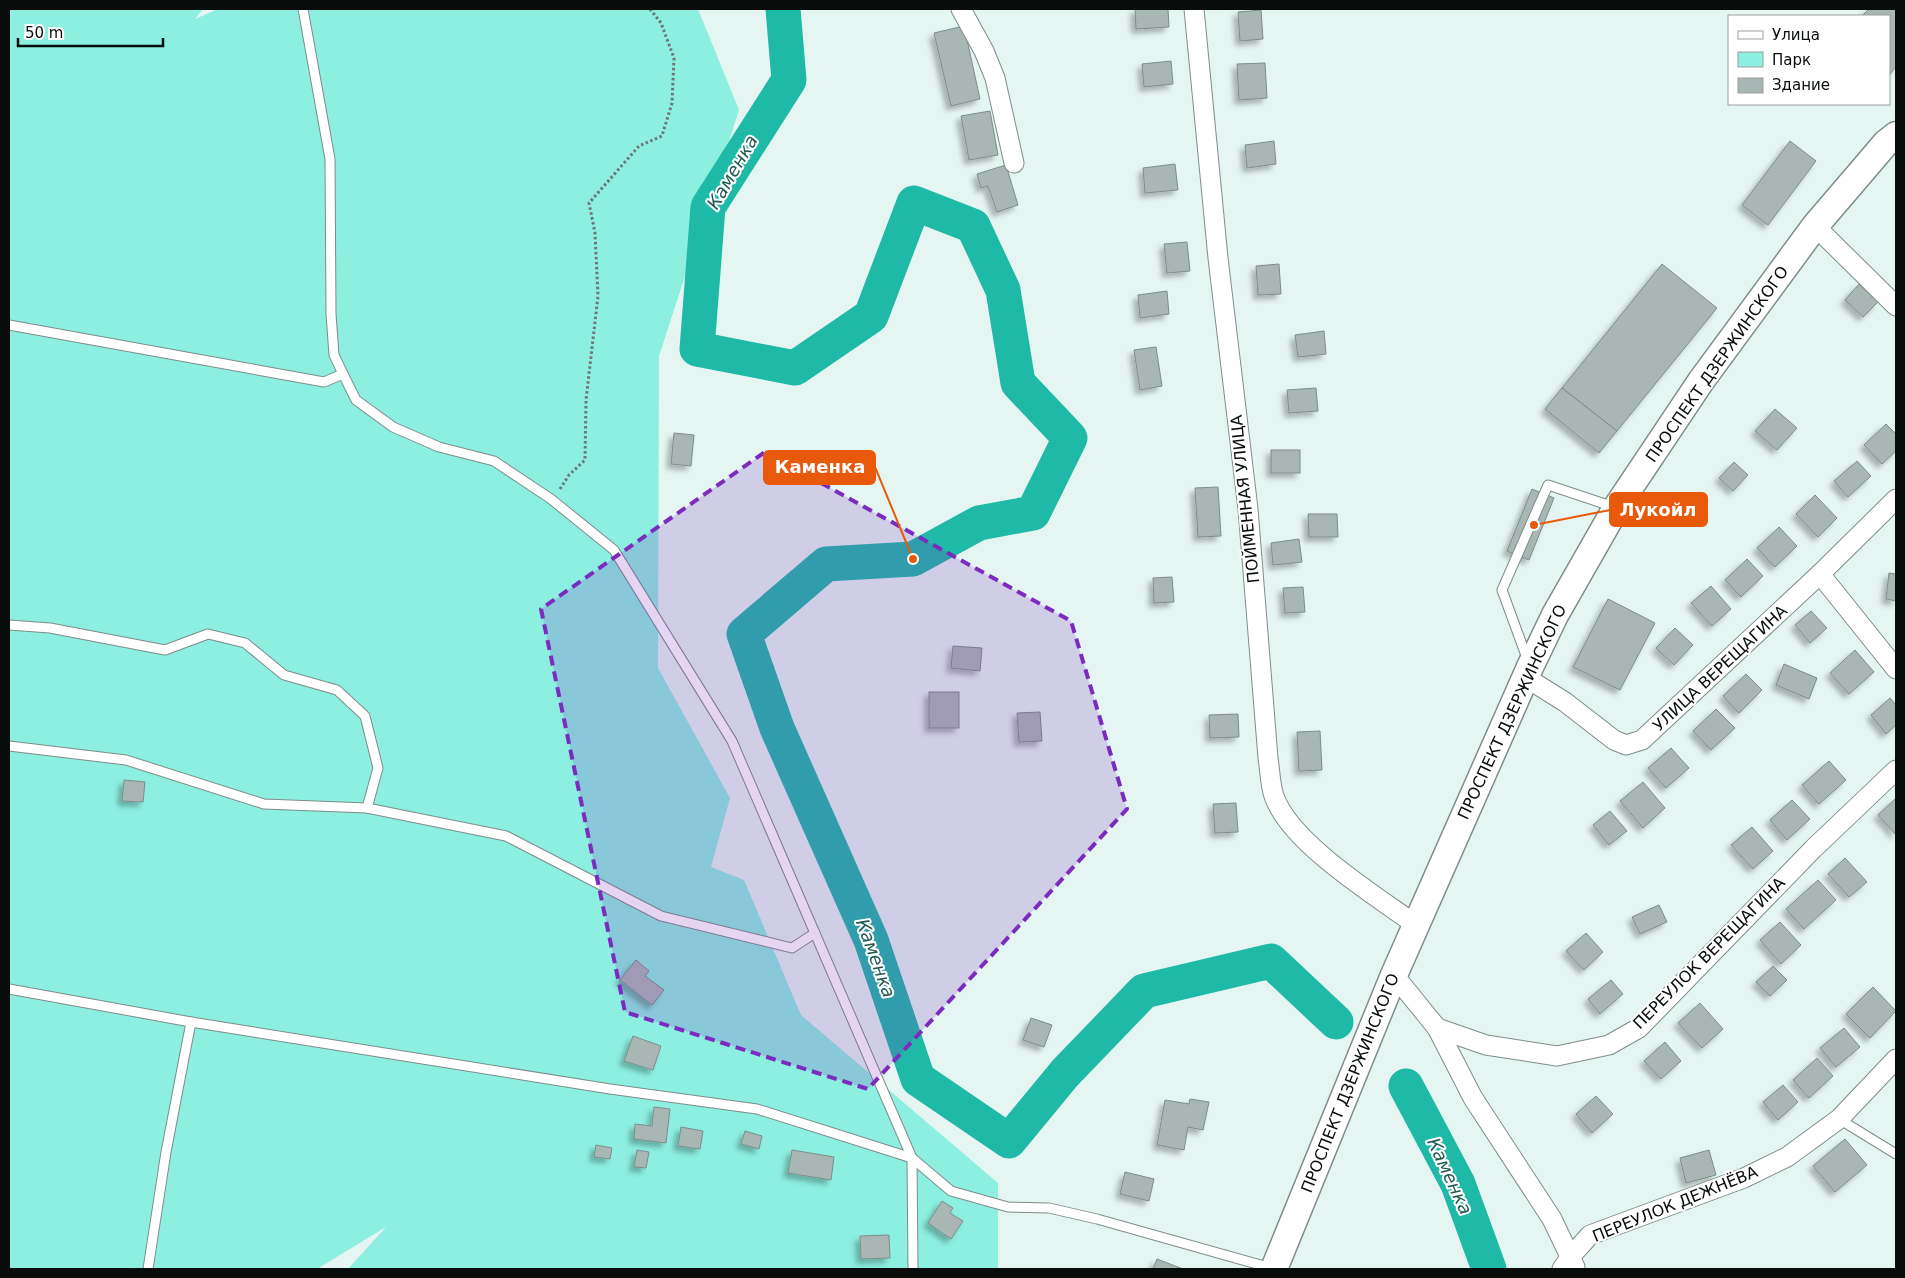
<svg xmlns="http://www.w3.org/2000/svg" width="1905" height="1278" viewBox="0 0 1905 1278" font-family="'DejaVu Sans',sans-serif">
	<defs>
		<filter id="shadow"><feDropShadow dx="-4.5" dy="4.5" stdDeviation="2.5" flood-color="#0004"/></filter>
	</defs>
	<rect width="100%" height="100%" fill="#e5f5f2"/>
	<polygon fill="#8cefe0" points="9,9 203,9 195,19 218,9 698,9 739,110 659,356 658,668 730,798 711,867 744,880 801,1015 998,1183 998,1269 348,1269 386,1227 317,1269 9,1269"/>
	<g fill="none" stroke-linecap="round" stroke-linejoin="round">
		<g stroke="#1fb9a8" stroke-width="35">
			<polyline points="783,9 789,80 708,207 697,349 795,368 871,316 914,203 973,226 1003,290 1018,383 1070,438 1033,513 979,523 913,559 826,564 744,634 777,728 871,940 918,1079 1009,1141 1065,1073 1144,991 1271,961 1336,1022"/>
			<polyline points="1406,1086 1458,1184 1489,1269"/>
		</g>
	</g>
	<g fill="#a8b7b4" stroke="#7d8c89" filter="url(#shadow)">
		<polygon points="1135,9 1168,9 1169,27 1136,29"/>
		<polygon points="1869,9 1896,9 1896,67 1889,75 1889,16 1862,16"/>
		<polygon points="1261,10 1263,39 1240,41 1238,12"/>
		<polygon points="964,26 980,99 951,106 934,33"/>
		<polygon points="1171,61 1173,84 1144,87 1142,64"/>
		<polygon points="1265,63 1267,98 1239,100 1237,64"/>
		<polygon points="990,111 998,155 969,160 961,116"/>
		<polygon points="1274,141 1276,164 1247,168 1245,145"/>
		<polygon points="1790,141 1816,161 1768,225 1742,205"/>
		<polygon points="1175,164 1178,190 1145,193 1143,168"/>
		<polygon points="1006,165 1018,205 997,212 988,186 981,188 977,174"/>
		<polygon points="1187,242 1190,271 1167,273 1164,244"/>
		<polygon points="1279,264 1281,294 1258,295 1256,266"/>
		<polygon points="1662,264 1717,308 1617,431 1562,388"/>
		<polygon points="1859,284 1878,302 1863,317 1845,300"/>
		<polygon points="1167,291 1169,314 1140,318 1138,295"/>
		<polygon points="1324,331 1326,354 1298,357 1295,335"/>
		<polygon points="1156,347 1162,386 1140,390 1134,350"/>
		<polygon points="1316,388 1318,411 1289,413 1287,390"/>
		<polygon points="1562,388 1617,431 1599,453 1545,409"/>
		<polygon points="1775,409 1797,428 1777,450 1755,431"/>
		<polygon points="1886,424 1896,434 1896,451 1882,464 1864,445"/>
		<polygon points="674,433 694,435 691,466 671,464"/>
		<rect x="1271" y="450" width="29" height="23"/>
		<polygon points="1857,461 1871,476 1848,497 1834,481"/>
		<polygon points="1734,462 1748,475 1733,491 1719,478"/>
		<polygon points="1218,487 1221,536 1198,537 1195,488"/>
		<polygon points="1532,489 1554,498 1529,560 1507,551"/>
		<polygon points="1815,495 1837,518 1818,537 1796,514"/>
		<polygon points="1308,514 1337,514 1338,537 1309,537"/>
		<polygon points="1779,527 1797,546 1775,567 1757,548"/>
		<polygon points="1299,539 1302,562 1273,565 1271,543"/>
		<polygon points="1747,559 1763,576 1741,597 1725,580"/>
		<polygon points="1889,573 1896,574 1896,601 1886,599"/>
		<polygon points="1172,577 1174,602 1154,603 1153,578"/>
		<polygon points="1711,586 1731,609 1712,626 1691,603"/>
		<polygon points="1303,587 1305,612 1285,613 1283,588"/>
		<polygon points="1608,599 1655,623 1620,690 1573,667"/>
		<polygon points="1811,611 1827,628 1810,643 1795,625"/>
		<polygon points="1675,628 1693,645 1674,665 1656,648"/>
		<polygon points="953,646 982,648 980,671 951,668"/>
		<polygon points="1855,650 1874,672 1849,694 1830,673"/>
		<polygon points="1784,664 1817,678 1809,699 1776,685"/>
		<polygon points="1746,674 1762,690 1739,713 1723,696"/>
		<rect x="929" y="692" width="30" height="36"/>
		<polygon points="1890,698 1896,705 1896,725 1886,734 1871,715"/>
		<polygon points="1716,709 1735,728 1711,750 1693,731"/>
		<polygon points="1040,712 1042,741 1019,742 1017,713"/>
		<polygon points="1238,714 1239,737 1210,738 1209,715"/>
		<polygon points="1320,731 1322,770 1299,771 1297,732"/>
		<polygon points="1671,748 1689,768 1666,788 1648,768"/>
		<polygon points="1829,761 1846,780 1819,804 1802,785"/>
		<polygon points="124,780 145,782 143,802 122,801"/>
		<polygon points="1643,782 1665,808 1643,828 1620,801"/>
		<polygon points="1896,798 1896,835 1878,815"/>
		<polygon points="1792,800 1810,819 1787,840 1770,820"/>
		<polygon points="1236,803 1238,832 1215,833 1213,804"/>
		<polygon points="1610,811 1627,831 1609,845 1593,825"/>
		<polygon points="1752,827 1773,851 1753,869 1731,845"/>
		<polygon points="1845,858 1867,882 1849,897 1828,874"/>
		<polygon points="1818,880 1836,900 1804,929 1786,909"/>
		<polygon points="1659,905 1667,922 1640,934 1632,917"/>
		<polygon points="1780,922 1801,945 1781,964 1760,940"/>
		<polygon points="1586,933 1603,952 1584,970 1566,951"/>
		<polygon points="636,960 649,971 645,976 664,990 652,1005 620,980"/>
		<polygon points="1773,966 1787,980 1770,996 1756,982"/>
		<polygon points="1611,980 1623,994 1600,1014 1588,999"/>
		<polygon points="1873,987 1896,1011 1870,1038 1846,1014"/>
		<polygon points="1700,1003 1723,1029 1702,1048 1678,1023"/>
		<polygon points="1031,1018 1052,1025 1044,1047 1023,1040"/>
		<polygon points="1844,1028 1860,1047 1836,1067 1820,1048"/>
		<polygon points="633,1036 661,1046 653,1070 624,1061"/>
		<polygon points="1665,1042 1681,1061 1661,1079 1644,1061"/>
		<polygon points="1817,1058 1833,1076 1809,1098 1793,1080"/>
		<polygon points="1783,1085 1798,1102 1778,1120 1763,1102"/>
		<polygon points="1596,1096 1613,1114 1592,1133 1576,1114"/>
		<polygon points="1190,1099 1209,1102 1203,1130 1188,1127 1184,1150 1157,1145 1165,1100 1189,1104"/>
		<polygon points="654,1107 670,1109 666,1143 634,1139 635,1124 652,1126"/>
		<polygon points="681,1127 703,1131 700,1149 678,1146"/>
		<polygon points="745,1131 762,1136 759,1149 741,1144"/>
		<polygon points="1845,1139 1867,1165 1835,1192 1813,1166"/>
		<polygon points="596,1145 612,1148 610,1159 594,1157"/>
		<polygon points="637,1150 649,1152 646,1168 634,1167"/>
		<polygon points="792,1150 834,1157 831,1180 788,1173"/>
		<polygon points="1709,1150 1716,1175 1686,1183 1680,1158"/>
		<polygon points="1125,1172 1154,1179 1149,1201 1120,1194"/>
		<polygon points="942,1201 953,1208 950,1213 963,1221 951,1239 928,1223"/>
		<polygon points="889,1235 890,1258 861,1259 860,1236"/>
		<polygon points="1157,1259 1183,1269 1153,1269"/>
	</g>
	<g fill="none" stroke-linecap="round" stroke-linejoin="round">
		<defs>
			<g id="lane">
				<polyline points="303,9 330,159 331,314 334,355 343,374 356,400 393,427 439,447 494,461 551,499 614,550 732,741 912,1158 913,1269"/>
				<polyline points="9,325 324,382 343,374"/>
				<polyline points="9,625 50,628 165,650 208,634 245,643 284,675 337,690 365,716 378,768 367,808"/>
				<polyline points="1528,661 1502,590 1548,485 1614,507"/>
				<polyline points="9,746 126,760 264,804 367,808 506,836 661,916 792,948 815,933"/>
				<polyline points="9,989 191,1022 610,1089 757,1109 912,1158 951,1191 1008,1207 1049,1208 1097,1219 1271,1268"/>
				<polyline points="1839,1119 1896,1154"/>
				<polyline points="148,1269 166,1152 191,1022"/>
			</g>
			<g id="street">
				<polyline points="961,9 984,51 995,78 1014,163"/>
				<path d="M 1194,9 L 1218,258 L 1248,509 L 1268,758 C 1270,770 1270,784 1274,796 C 1290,843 1376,896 1416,925"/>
				<polyline points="1815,226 1896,306"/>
				<polyline points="1820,574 1896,669"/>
				<polyline points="1525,677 1565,702 1614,740 1626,745 1642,740 1820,574 1896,499"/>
				<polyline points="1394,975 1437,1028 1486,1045 1557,1056 1609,1045 1639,1028 1813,849 1896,770"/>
				<polyline points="1437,1028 1473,1098 1552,1219 1575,1267"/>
				<polyline points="1562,1269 1571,1256 1590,1235 1744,1178 1787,1157 1839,1119 1896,1059"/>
			</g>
			<polyline id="secondary" points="1274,1269 1394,975 1530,667 1555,615 1616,508 1701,381 1815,226 1886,143 1896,135"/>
		</defs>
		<use href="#lane" stroke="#7e8d8a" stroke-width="11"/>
		<use href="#street" stroke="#7e8d8a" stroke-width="21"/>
		<use href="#secondary" stroke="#7e8d8a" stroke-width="29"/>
		<polyline stroke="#6c7674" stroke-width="3" stroke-dasharray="2.5 2.5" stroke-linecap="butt" points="560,489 569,475 585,460 586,400 598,296 595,233 589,203 639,146 662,136 672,103 674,58 661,23 650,9"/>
		<use href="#lane" stroke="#fff" stroke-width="9"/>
		<use href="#street" stroke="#fff" stroke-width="19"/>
		<use href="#secondary" stroke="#fff" stroke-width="26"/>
	</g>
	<path fill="#7b2cbf" fill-opacity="0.2" stroke="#7b2cbf" stroke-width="4" stroke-dasharray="10 6" stroke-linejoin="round" d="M 765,452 L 1071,621 L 1127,809 L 868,1089 L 625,1012 L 541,609 Z"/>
	<g text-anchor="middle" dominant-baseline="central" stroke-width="4" stroke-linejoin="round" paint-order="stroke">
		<g font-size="16" fill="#080d0c" stroke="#fff">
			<text transform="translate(1717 364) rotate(-55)">ПРОСПЕКТ ДЗЕРЖИНСКОГО</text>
			<text transform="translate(1245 499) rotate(-96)">ПОЙМЕННАЯ УЛИЦА</text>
			<text transform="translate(1720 668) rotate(-43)">УЛИЦА ВЕРЕЩАГИНА</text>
			<text transform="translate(1512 712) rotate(-65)">ПРОСПЕКТ ДЗЕРЖИНСКОГО</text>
			<text transform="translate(1709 953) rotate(-45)">ПЕРЕУЛОК ВЕРЕЩАГИНА</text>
			<text transform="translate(1350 1083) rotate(-68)">ПРОСПЕКТ ДЗЕРЖИНСКОГО</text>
			<text transform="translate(1675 1204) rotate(-22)">ПЕРЕУЛОК ДЕЖНЁВА</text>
		</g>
		<g font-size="18" font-style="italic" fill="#215a52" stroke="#fff">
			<text transform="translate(732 172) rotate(-60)">Каменка</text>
			<text transform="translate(876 958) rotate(70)">Каменка</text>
			<text transform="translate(1450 1176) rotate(65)">Каменка</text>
		</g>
	</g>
	<path fill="none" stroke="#e8590c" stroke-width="2" d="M913 559L875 467M1534 525L1610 510"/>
	<g fill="#e8590c" stroke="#fff" stroke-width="2">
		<circle cx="913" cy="559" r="5"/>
		<circle cx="1534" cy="525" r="5"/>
	</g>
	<g fill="#e8590c" stroke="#e8590c" stroke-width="2">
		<rect x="764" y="451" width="111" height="33" rx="5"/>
		<rect x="1610" y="493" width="97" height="33" rx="5"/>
	</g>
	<g font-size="18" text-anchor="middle" font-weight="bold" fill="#fff">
		<text x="820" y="473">Каменка</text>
		<text x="1658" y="516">Лукойл</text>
	</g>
	<rect width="1905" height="1278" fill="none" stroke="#080d0c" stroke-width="20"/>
	<rect x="1728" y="15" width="162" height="90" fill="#ffffff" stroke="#9c9e9e"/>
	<rect x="1738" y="31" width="25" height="8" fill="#ffffff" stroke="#9c9e9e"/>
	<text x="1772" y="40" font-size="15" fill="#080d0c">Улица</text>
	<rect x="1738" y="52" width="25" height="15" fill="#8cefe0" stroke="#9c9e9e"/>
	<text x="1772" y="65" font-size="15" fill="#080d0c">Парк</text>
	<rect x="1738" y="78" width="25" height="15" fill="#a8b7b4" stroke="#9c9e9e"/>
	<text x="1772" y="90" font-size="15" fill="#080d0c">Здание</text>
	<path d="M18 38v8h145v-8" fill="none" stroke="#080d0c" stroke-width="2.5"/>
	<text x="25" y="38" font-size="15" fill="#080d0c" stroke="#ffffff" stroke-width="4" paint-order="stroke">50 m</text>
</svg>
